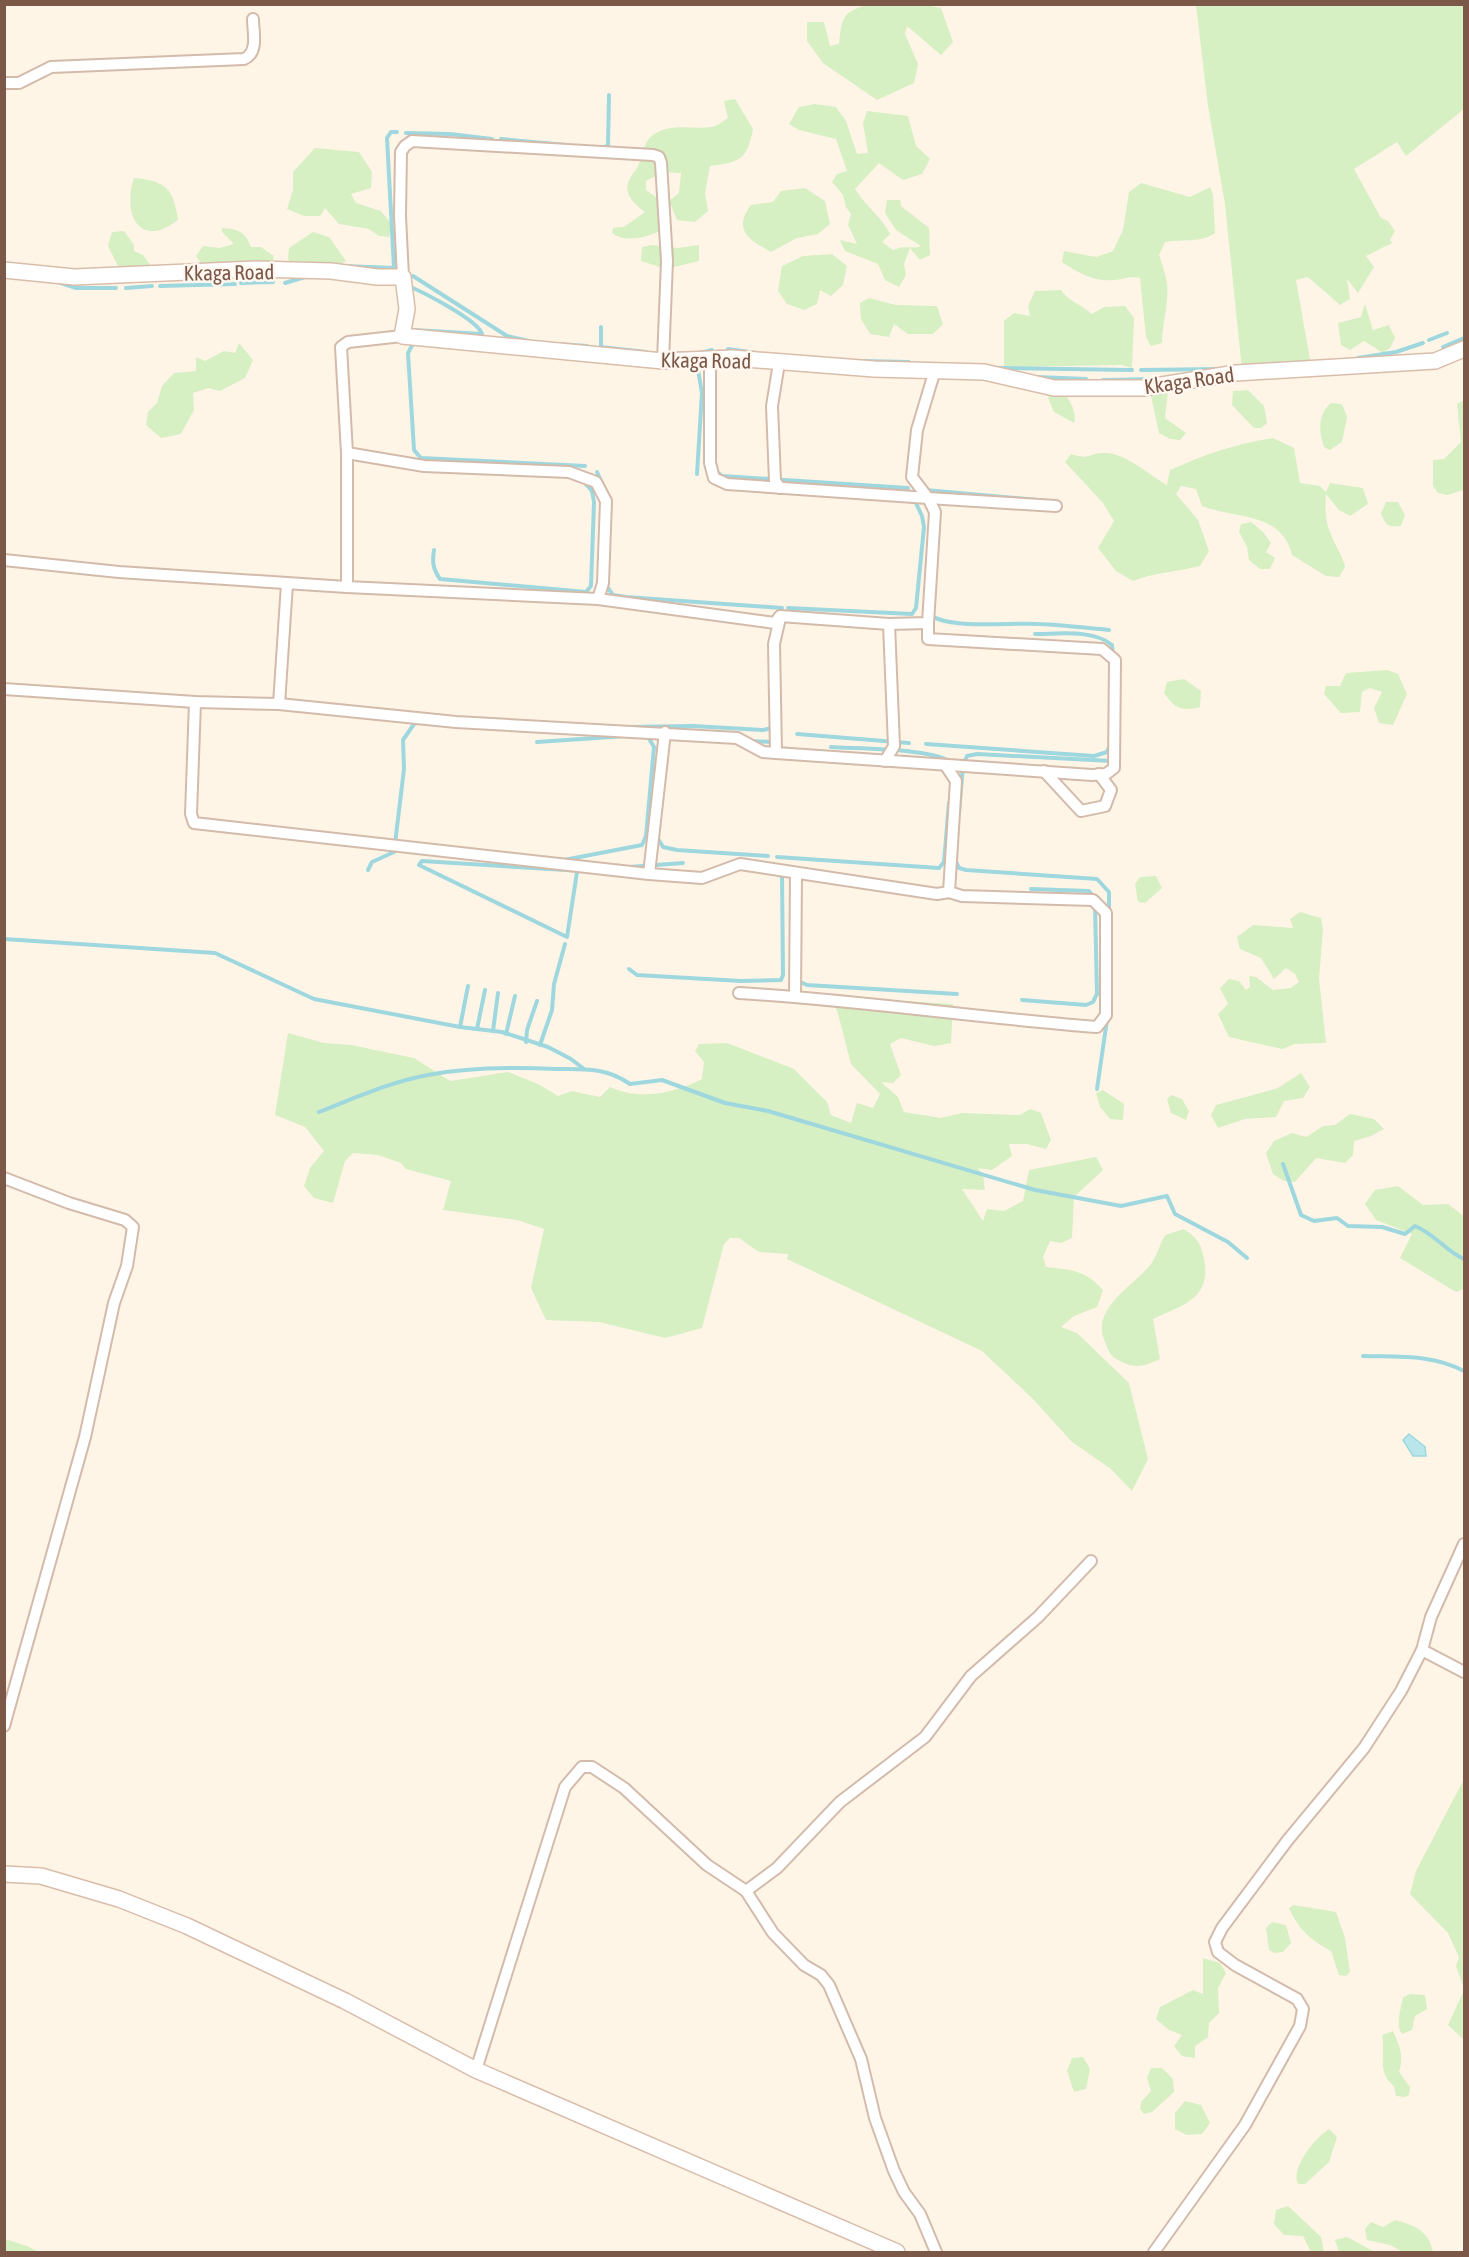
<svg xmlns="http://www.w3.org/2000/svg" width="1469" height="2257" viewBox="0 0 1469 2257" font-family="'Asap Condensed',sans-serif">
	<rect width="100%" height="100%" fill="#fff5e7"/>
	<g fill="#d6efc3">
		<path d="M 867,5 L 921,4 L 941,8 L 953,42 L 941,55 L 907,26 L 905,34 L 918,64 L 914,83 L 877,100 L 823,63 L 807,41 L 807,22 L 824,22 L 830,46 L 839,44 C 842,20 841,12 867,5 Z"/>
		<polygon points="1196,5 1464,5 1464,109 1406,156 1397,142 1354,169 1381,218 1388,221 1395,231 1390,240 1392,243 1366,256 1374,267 1358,293 1347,279 1350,299 1340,305 1308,277 1296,280 1311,365 1242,370 1225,204 1208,106"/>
		<path d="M 735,99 L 753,129 C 747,160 740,162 710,166 L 705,193 L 708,211 L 695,222 L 677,220 L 669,201 L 679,193 L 681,173 L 663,172 L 646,181 L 646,190 L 660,200 L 671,226 C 654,235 627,245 612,233 L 613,228 L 624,227 L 645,212 C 629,200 620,189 635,171 C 643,162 641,144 653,135 C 671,122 693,130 712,127 C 718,126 723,121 728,118 L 724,101 Z"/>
		<path d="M 815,104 L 836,107 L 846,121 L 857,154 L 868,153 L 863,123 L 867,111 L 908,116 L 916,146 L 930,159 L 922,174 L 903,180 L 879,163 L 855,189 C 865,206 882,217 890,234 L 882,242 L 893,250 C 905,244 913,250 921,246 L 896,230 L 885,213 L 887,200 L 900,200 L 901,206 L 929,228 L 930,255 L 920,260 L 910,248 L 904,264 L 906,275 L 899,287 L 885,280 L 878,264 L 845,251 L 840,240 L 857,244 L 848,225 L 851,214 L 846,207 L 843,195 L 832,182 L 837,174 L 847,171 L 836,139 L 799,130 L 789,124 L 799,107 Z"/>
		<polygon points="315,148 359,152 372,172 371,188 351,194 356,203 381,211 392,225 389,237 379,236 369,229 339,224 325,208 320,216 304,216 287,209 293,190 293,172"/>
		<path d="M 134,178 C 166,181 173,188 178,220 C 139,250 122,214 134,178 Z"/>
		<path d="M 1141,183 L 1190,197 L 1210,187 L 1213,195 L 1215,233 C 1202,243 1181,239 1165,242 L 1159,255 C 1164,269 1169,284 1167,299 C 1166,314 1162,328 1162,343 L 1151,346 L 1146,337 L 1140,278 C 1129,276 1126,279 1116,280 C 1094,282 1080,274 1062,262 L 1064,251 L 1096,257 L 1113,251 L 1123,230 L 1129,192 Z"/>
		<path d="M 805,188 L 825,201 L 830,224 L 818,234 L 797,238 L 771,252 C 750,240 732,231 751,205 L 773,202 L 781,191 Z"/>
		<path d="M 222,228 C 238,229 245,231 251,247 L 261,247 L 274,256 L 272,266 L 210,276 L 196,256 L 203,246 L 219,248 L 234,244 L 222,232 Z"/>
		<polygon points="124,231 134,245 134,251 143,255 151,266 145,278 119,268 108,246 112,232"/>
		<polygon points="313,232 329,237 346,261 340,265 321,262 295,267 288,259 289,248"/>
		<polygon points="652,245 678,248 699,245 699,261 666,269 641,261 642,247"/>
		<polygon points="832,254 847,266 843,285 831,296 820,290 817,304 804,310 787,304 778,291 782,266 803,256"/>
		<path d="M 1061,290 C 1066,299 1083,306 1092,314 L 1104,307 L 1125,306 L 1134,318 L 1132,368 L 1122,365 L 1004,367 L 1004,321 L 1014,313 L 1030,316 L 1028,306 L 1035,291 Z"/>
		<polygon points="869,298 896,305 937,306 943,324 933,334 908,334 894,324 889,337 870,334 861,319 860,303"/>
		<polygon points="1365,304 1373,330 1389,325 1395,338 1390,348 1383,353 1364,341 1350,350 1341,345 1338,323 1361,317"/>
		<polygon points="239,343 253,360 245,378 220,391 208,388 193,393 194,410 181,434 161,438 146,425 148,412 157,403 162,386 174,373 196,371 196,357 205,361 224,351 235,353"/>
		<polygon points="1148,382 1168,391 1165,418 1186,433 1180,440 1170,439 1159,433"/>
		<path d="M 1055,383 C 1065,393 1078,409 1074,423 L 1054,412 L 1048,398 Z"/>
		<polygon points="1248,390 1264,406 1267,423 1261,428 1254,428 1232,405 1233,391"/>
		<polygon points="1464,400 1464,490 1447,495 1438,493 1433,486 1433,460 1444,459 1461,442 1457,404"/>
		<path d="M 1331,403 L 1342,404 L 1347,417 L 1342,442 L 1330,450 L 1324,447 C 1319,431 1317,415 1331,403 Z"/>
		<path d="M 1273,438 L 1294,448 L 1300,483 L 1320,486 L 1326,492 L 1330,483 L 1363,488 L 1368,504 L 1350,516 L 1339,510 L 1326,494 C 1325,506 1325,520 1330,532 C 1334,545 1342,553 1345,567 L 1339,577 L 1326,576 L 1292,555 C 1282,512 1236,519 1202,506 L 1196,489 L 1181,486 L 1176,494 L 1198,520 L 1209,551 L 1200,566 C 1177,572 1155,572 1133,581 L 1116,571 L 1098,548 L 1114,521 L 1103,503 L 1065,462 L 1071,454 C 1091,460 1086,454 1103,453 C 1124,451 1149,475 1167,485 L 1170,470 C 1203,455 1237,443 1273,438 Z"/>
		<path d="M 1386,502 L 1398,502 L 1405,515 L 1401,526 C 1389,527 1385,526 1381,513 Z"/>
		<polygon points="1251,522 1263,532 1271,543 1266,552 1275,558 1270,569 1260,569 1249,560 1247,547 1239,532 1241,524"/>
		<polygon points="1387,670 1398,674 1407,694 1393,725 1379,723 1374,708 1382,692 1370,688 1362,692 1360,712 1341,713 1324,694 1326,686 1340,686 1346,673"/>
		<path d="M 1184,679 L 1201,691 L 1200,707 C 1181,712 1175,708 1164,693 L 1167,682 Z"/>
		<polygon points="1156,876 1162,888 1145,903 1138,902 1135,884 1140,877"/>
		<polygon points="1300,912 1321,918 1323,929 1319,979 1326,1043 1295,1044 1282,1049 1229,1037 1218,1014 1228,1004 1220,988 1229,979 1239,981 1246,990 1250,987 1249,976 1256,977 1273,990 1291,988 1299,982 1295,974 1286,968 1274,979 1261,958 1240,949 1237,937 1253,925 1293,928 1290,919"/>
		<path d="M 826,996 L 953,1004 L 951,1043 L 934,1046 L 901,1038 L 890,1044 L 901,1075 L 893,1083 L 881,1082 L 898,1097 L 904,1112 L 941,1118 L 962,1113 L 1020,1115 L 1030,1109 L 1041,1113 L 1051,1140 L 1046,1149 L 1027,1144 L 1009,1144 L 1012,1156 L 992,1170 L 978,1168 L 983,1175 L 985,1190 L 962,1189 L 983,1221 L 987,1209 L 1004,1211 L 1023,1201 L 1029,1170 L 1096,1157 L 1103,1170 L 1074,1197 L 1072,1238 L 1061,1243 L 1050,1241 L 1043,1257 L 1046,1267 C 1072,1270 1085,1270 1103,1290 L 1097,1307 L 1074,1316 L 1061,1327 L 1077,1333 L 1129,1383 L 1148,1459 L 1132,1491 L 1111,1469 L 1072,1442 L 1033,1399 L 982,1351 L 787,1259 L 788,1254 L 759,1252 L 739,1238 L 730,1238 L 724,1244 L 702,1328 L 665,1338 L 599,1322 L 546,1320 L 531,1288 L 544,1229 L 517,1220 L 443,1210 L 451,1181 L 406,1169 L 401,1163 L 378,1155 L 353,1153 L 345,1161 L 333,1203 L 314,1198 L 304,1186 L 310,1168 L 324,1151 L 305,1127 L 275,1115 L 288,1033 L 324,1043 L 351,1045 L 414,1058 L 450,1081 L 508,1072 L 538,1084 L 558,1096 L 572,1091 L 600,1097 L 610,1087 C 640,1101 674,1093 702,1079 L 704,1062 L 695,1051 L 699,1044 L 727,1043 L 794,1069 L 827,1102 L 831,1115 L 851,1123 L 857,1103 L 873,1108 L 880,1094 L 851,1064 L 837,1010 Z"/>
		<polygon points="1301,1073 1310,1087 1303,1098 1284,1101 1276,1117 1245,1119 1218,1128 1211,1115 1216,1105 1278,1088"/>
		<polygon points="1103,1090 1124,1104 1123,1120 1110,1119 1100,1107 1096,1093"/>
		<polygon points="1171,1095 1182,1099 1189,1111 1186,1120 1171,1113 1167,1099"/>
		<polygon points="1350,1114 1374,1119 1384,1129 1371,1136 1354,1141 1353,1155 1345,1163 1316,1158 1295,1182 1284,1181 1273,1174 1266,1153 1274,1141 1292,1133 1306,1137 1323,1126 1335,1125"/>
		<polygon points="1398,1186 1423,1205 1448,1204 1464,1216 1464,1289 1456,1292 1400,1258 1412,1234 1376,1220 1365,1204 1375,1190"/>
		<path d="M 1184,1229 C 1197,1238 1201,1243 1204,1259 C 1212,1298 1183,1305 1153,1319 L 1160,1359 C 1143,1367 1135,1369 1118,1360 C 1110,1356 1108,1350 1105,1342 C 1090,1308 1134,1286 1151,1264 C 1157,1256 1160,1244 1165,1235 Z"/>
		<polygon points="1464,1779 1464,1989 1456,1966 1459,1957 1448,1933 1410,1894 1416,1871"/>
		<path d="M 1294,1905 L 1336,1912 L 1345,1938 L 1350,1972 L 1346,1976 L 1339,1975 L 1331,1951 C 1311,1940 1298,1929 1289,1908 Z"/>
		<polygon points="1272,1922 1286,1925 1291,1943 1283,1952 1274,1953 1269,1950 1266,1928"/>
		<polygon points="1203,1958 1220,1963 1226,1973 1218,1988 1219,2013 1209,2023 1208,2037 1195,2046 1195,2058 1182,2056 1174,2046 1182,2035 1169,2030 1156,2019 1160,2007 1193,1990 1203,1994"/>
		<polygon points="1464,1990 1464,2040 1448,2025"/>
		<path d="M 1410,1994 L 1425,1995 L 1427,2009 L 1415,2016 L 1412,2030 L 1402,2034 C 1395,2023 1401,2010 1403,1997 Z"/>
		<path d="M 1393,2031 C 1400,2046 1404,2057 1399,2072 L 1410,2087 L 1409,2095 L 1405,2097 L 1396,2096 L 1394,2086 C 1376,2072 1386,2055 1382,2035 Z"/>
		<polygon points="1083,2057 1090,2069 1086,2089 1074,2092 1067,2071 1072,2058"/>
		<polygon points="1151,2068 1162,2068 1173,2079 1174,2092 1152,2112 1144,2114 1140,2109 1141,2102 1151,2091 1147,2078"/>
		<polygon points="1185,2101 1201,2105 1210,2123 1202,2134 1187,2135 1175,2129 1175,2113"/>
		<path d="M 1329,2129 L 1337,2137 L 1329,2162 L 1305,2184 L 1298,2184 C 1290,2168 1315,2138 1329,2129 Z"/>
		<polygon points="1288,2206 1321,2237 1324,2252 1311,2252 1303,2236 1284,2235 1274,2224 1276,2210"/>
		<path d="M 1395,2220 C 1415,2225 1429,2231 1433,2252 L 1402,2252 L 1390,2245 L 1367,2240 L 1365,2229 L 1371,2222 L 1383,2227 Z"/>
		<polygon points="1347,2237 1375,2252 1339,2252 1335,2240"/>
		<polygon points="5,2239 27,2246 39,2252 5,2252"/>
	</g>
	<polygon fill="#b9e6eb" stroke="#9ed7de" stroke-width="1.5" points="1409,1434 1425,1447 1426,1456 1413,1456 1403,1440"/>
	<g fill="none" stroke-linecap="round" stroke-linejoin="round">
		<g stroke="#9ed7de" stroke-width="4">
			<polyline points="406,133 450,134 492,139"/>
			<polyline points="501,139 566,145"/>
			<polyline points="600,148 608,146 609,95"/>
			<polyline points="344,266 394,268 387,138 391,132 397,132"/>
			<polyline points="413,276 507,336 529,341"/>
			<polyline points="58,282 76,288 116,288"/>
			<polyline points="241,283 273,282"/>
			<polyline points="285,283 305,277"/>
			<polyline points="160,286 235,284"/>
			<path d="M 408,286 C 423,292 478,320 482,334"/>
			<polyline points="126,288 152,286"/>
			<polyline points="601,327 601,347 646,352"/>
			<polyline points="414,330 482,334"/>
			<polyline points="1429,340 1447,333"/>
			<polyline points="414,342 408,353 414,450 421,458 585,466"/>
			<polyline points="560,344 587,346"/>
			<polyline points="1443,347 1464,338"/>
			<polyline points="728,349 757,353"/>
			<polyline points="700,353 712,350"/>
			<polyline points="665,354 690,353"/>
			<polyline points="1358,358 1396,352 1423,343"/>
			<polyline points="860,361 909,362"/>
			<polyline points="690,365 698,370 702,393 697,474"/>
			<polyline points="999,368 1132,370"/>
			<polyline points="1141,370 1219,369"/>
			<polyline points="1037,377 1086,379"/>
			<polyline points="1103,380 1154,379"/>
			<polyline points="716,471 722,476 908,488"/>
			<polyline points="597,472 604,488"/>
			<polyline points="925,490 1037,500"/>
			<path d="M 434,550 C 432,562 433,569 440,579 L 586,592 L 591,586 L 594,502 L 592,491 L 584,482"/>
			<polyline points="605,584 613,595 626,597 782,608"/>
			<polyline points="788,608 912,614 916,608 924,527 922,516 915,501"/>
			<path d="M 930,615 C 952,630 1012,622 1039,624 C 1063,625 1086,628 1109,630"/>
			<path d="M 1035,634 C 1058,634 1093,629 1112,645 L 1113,656"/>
			<polyline points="628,727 693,726 763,730 772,728"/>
			<polyline points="797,734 909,743"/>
			<polyline points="749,741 772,742"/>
			<polyline points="537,742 626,736"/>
			<polyline points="926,744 1094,756 1107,752 1110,745"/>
			<path d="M 831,747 C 853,749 939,748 951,763"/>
			<polyline points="959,813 963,765 967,756 977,754 1111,761"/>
			<polyline points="657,837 663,847 677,850 768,856"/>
			<polyline points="777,857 939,868 944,862 949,803"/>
			<polyline points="955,859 959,868 966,870 1097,879 1109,892 1109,911"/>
			<polyline points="564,860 642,845 646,836 654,747 648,737"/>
			<polyline points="629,867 683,863"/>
			<polyline points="368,870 372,862 394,852 404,769 403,740 414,724 420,722"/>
			<polyline points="577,872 567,937 419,865 422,861 582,871"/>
			<polyline points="1031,889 1089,891 1095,898"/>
			<polyline points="4,939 215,953 314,999 460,1027 502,1032 548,1047 571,1059 584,1069"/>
			<polyline points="629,969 637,975 741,981 781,980 783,975 782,874 780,872"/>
			<polyline points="798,981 807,985 957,994"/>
			<polyline points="1022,1000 1086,1005 1093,1002 1097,994 1095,906"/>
			<polyline points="460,1027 468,986"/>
			<polyline points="477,1029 485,990"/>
			<polyline points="493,1031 498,993"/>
			<polyline points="506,1034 515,996"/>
			<polyline points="526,1042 527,1030 537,1001"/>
			<polyline points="540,1045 552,1010 554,984 565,944"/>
			<polyline points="1097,1089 1107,1020"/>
			<path d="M 319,1112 C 355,1098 390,1082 428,1075 C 470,1067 513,1067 556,1069 C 584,1069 606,1067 630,1084 L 662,1080 L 725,1103 L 768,1111 L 1035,1190 L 1121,1206 L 1167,1196 L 1175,1214 L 1228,1242 L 1247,1258"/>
			<path d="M 1283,1164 L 1301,1215 L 1314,1221 L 1337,1218 L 1348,1226 L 1382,1227 L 1405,1234 L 1415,1226 C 1436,1235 1447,1252 1464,1259"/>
			<path d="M 1363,1356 C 1399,1357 1432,1354 1464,1371"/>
		</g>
		<defs>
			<g id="street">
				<path d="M 4,83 L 19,83 L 51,67 L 244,59 C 259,52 253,33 253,19"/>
				<polyline points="403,277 400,216 401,152 405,146 412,141 653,155 659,157 661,163 667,261 663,361"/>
				<polyline points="402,336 348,342 341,347 347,453 424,466 569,472 596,482 606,501 603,583 598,599 775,623 780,616 889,624 928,623 935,512 928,498 727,484 714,478 710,463 710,359"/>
				<polyline points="779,363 772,406 775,481 780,488"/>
				<polyline points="935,370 917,430 912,477 928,498 1056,506"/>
				<polyline points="347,453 347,587 598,599"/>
				<polyline points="4,560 119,572 347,587"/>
				<polyline points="780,618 774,644 776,753 1092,775 1106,774 1114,768 1115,660 1102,649 928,639 928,623"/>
				<polyline points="4,689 195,702 279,704 456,722 737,738 763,752 776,753"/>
				<polyline points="195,702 191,814 194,823 649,874 702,878 740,864 937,894 949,892 956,781 946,766"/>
				<polyline points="279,704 287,584"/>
				<polyline points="885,761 894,746 889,624"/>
				<polyline points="1044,771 1081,811 1105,806 1111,790 1099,774"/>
				<polyline points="649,874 665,732"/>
				<path d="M 739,993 C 859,1000 978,1018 1097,1027 L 1106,1015 L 1106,913 L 1093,900 L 962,896 L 949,892"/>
				<polyline points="795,996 796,873"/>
				<polyline points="4,1178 69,1203 125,1220 133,1227 127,1266 114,1303 85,1437 4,1726"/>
				<polyline points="1422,1650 1464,1672"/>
				<polyline points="746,1891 777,1868 840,1802 925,1737 971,1676 1038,1617 1091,1561"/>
				<polyline points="476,2070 565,1787 582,1767 592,1767 624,1788 707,1865 746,1891 773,1933 804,1965 821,1975 829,1985 861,2059 875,2118 894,2171 904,2192 920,2214 936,2252"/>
				<polyline points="1154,2252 1245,2125 1300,2026 1303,2009 1297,1999 1235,1965 1218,1952 1215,1942 1222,1928 1287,1841 1364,1748 1401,1691 1422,1650 1431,1617 1464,1544"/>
			</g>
			<g id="secondary">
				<polyline points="4,270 74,277 256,269 331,271 377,277 403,277 407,309 402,336 663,361 732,358 874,369 984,372 1054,388 1143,388 1236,373 1435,361 1464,349"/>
				<polyline points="4,1874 41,1876 119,1899 187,1926 345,2001 476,2070 897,2252"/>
			</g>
		</defs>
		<use href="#street" stroke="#d3bbab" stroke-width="14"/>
		<use href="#secondary" stroke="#d9bdaa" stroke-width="18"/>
		<use href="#street" stroke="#fff" stroke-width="10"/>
		<use href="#secondary" stroke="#fff" stroke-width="15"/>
	</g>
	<g text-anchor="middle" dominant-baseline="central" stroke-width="5" stroke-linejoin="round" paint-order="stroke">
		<g font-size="21" fill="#7c5848" stroke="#fff8f0">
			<text transform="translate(229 272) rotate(-1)">Kkaga Road</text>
			<text transform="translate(706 360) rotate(1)">Kkaga Road</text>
			<text transform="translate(1189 380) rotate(-8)">Kkaga Road</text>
		</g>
	</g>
	<rect width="1469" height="2257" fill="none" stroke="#7c5848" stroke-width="12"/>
</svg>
